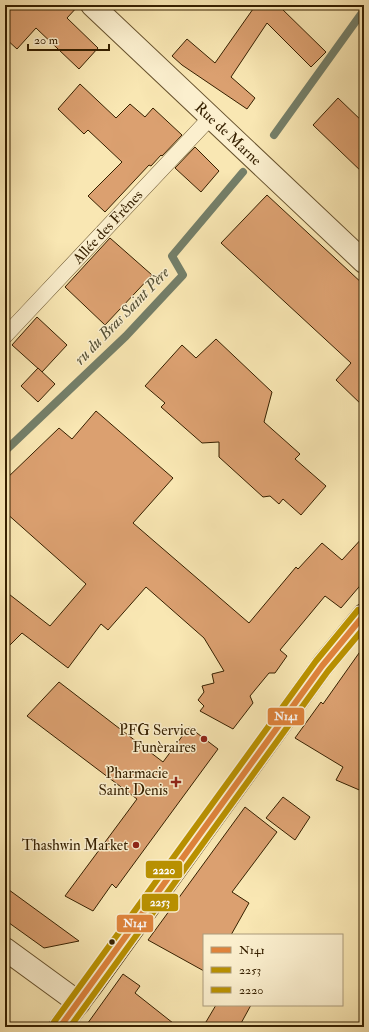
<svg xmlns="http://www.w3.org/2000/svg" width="369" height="1032" viewBox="0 0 369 1032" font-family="'IM FELL Double Pica',serif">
	<rect width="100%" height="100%" fill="#f9e7b3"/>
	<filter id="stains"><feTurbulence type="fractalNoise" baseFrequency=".005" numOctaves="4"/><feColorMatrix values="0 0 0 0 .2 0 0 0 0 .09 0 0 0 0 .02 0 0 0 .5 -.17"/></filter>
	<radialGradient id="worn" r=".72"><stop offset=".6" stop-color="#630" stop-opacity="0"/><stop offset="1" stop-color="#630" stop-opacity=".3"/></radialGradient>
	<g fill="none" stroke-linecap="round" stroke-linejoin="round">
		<g stroke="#747f69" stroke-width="8">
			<polyline points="274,135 364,10"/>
			<polyline points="5,451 126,336 183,275 172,256 243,172"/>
		</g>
	</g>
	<g fill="#dba070" stroke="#362000">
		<polygon points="11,5 79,5 67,18 98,48 79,69 36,28 17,49 5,38 5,14 13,6"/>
		<polygon points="249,5 280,5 279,6 326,52 311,67 267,23 231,77 255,98 247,109 182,65 172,56 187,39 215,63 253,9"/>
		<polygon points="80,84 116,118 130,104 145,117 153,108 182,135 162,156 161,155 151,166 149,165 105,212 88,196 122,162 88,130 84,134 58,109"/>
		<polygon points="338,98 364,123 364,174 313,125"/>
		<polygon points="195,147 219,171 201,192 175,168"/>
		<polygon points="267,195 364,285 364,407 336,380 351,363 221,243"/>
		<polygon points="110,238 152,275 105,325 65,287"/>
		<polygon points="37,317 67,345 42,372 12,345"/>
		<polygon points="216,339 272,392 264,422 300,454 295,459 326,486 301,515 283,499 279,504 270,496 263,497 219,457 219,442 202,443 161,407 165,403 145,386 182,345 196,358"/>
		<polygon points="38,368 55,384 38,402 21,386"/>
		<polygon points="96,411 173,478 133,523 249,623 296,567 298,569 322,543 342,560 364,536 364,581 341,608 325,596 280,650 287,656 275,673 269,673 250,696 253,703 233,729 200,711 204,706 198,700 204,692 202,686 214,683 212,674 224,671 204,638 146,587 108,630 101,624 68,668 22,633 5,650 5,591 50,626 86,584 5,512 5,480 59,428 72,439"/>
		<polygon points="364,646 364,792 336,780 343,767 295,738 321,702 323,704"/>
		<polygon points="59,682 163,762 189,727 218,749 116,888 112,884 93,911 65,896 137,799 27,716"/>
		<polygon points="283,797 310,817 295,840 266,818"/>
		<polygon points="245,807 277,832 232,892 249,903 231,935 204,935 204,971 148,940"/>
		<polygon points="5,887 79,941 44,948 5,920"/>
		<polygon points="123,974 140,986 135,993 178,1027 85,1027"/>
		<polygon points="216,1005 251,1005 239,1027 203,1027"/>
	</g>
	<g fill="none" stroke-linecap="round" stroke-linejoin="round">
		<defs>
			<polyline id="service" points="5,336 210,118"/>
			<g id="minor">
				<polyline points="92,5 364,262"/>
				<polyline points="5,949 79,1003"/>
			</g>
			<polyline id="secondary" points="60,1027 92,985 322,666 364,615"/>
		</defs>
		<use href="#service" stroke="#67522d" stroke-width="16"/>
		<use href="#minor" stroke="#67522d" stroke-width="24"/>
		<use href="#secondary" stroke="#362000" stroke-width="24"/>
		<use href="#service" stroke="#fbefce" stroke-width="15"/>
		<use href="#minor" stroke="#fbefce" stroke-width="22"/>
		<use href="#secondary" stroke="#fbefce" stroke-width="22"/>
		<defs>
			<polyline id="bus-1" points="60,1027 322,666 364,615"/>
			<polyline id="bus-2" points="70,1027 328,671 364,628"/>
			<polyline id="bus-3" points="54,1022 316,661 358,610"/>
		</defs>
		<use href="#bus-1" stroke="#fbefce" stroke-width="9"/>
		<use href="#bus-2" stroke="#fbefce" stroke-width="9"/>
		<use href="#bus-3" stroke="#fbefce" stroke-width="9"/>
		<use href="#bus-1" stroke="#df833b" stroke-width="6"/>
		<use href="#bus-2" stroke="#b99100" stroke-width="6"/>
		<use href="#bus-3" stroke="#b99100" stroke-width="6"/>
	</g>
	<g fill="#8f2418" stroke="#fbefce" stroke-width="1.5">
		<circle cx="204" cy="739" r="4"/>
		<path d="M174 776h4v4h4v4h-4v4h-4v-4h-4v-4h4z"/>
		<circle cx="136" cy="845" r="4"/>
	</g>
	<circle fill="#362000" stroke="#fbefce" stroke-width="1.5" cx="112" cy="942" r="3.5"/>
	<g text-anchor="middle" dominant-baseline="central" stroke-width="3" stroke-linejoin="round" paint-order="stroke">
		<g font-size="15" fill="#362000" stroke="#fbefce">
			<text transform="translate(228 134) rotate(43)">Rue de Marne</text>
			<text transform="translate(108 227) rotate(-47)">Allée des Frênes</text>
		</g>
		<g font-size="15" fill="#362000" stroke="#fbefce" text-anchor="end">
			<text x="196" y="730">PFG Service<tspan x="196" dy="17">Funèraires</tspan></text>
			<text x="168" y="773">Pharmacie<tspan x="168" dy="17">Saint Denis</tspan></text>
			<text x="128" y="845">Thashwin Market</text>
		</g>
		<g font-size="16" font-style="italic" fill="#555035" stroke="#fbefce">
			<text transform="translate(122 316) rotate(-46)">ru du Bras Saint Père</text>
		</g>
	</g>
	<g stroke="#fbefce" stroke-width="1.5">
		<rect x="267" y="707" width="38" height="19" rx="4" fill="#df833b"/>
		<rect x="145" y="860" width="38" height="19" rx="4" fill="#b99100"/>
		<rect x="141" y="893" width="38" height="19" rx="4" fill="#b99100"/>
		<rect x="116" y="914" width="38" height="19" rx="4" fill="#df833b"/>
	</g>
	<g font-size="11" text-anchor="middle" font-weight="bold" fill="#fff">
		<text x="286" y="720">N141</text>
		<text x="164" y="874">2220</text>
		<text x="160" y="906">2253</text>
		<text x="135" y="927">N141</text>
	</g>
	<rect width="369" height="1032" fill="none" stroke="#f9e7b3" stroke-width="20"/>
	<rect x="6" y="6" width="357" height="1020" fill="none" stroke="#362000" stroke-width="2"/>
	<rect x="10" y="10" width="349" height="1012" fill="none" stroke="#362000"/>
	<rect x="203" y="934" width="140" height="72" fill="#fbefce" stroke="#ac9c7c"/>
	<rect x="211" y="947" width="20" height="6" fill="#df833b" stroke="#ac9c7c"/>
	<text x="239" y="954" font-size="12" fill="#362000">N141</text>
	<rect x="211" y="967" width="20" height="6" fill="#b99100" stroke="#ac9c7c"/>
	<text x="239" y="974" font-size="12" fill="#362000">2253</text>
	<rect x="211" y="987" width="20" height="6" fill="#b99100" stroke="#ac9c7c"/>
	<text x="239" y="994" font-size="12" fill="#362000">2220</text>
	<path d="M28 44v6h81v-6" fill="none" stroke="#362000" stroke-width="2"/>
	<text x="34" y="44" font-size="12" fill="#362000" stroke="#fbefce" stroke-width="3" paint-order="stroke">20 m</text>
	<rect width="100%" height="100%" filter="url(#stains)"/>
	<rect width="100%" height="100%" fill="url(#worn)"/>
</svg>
